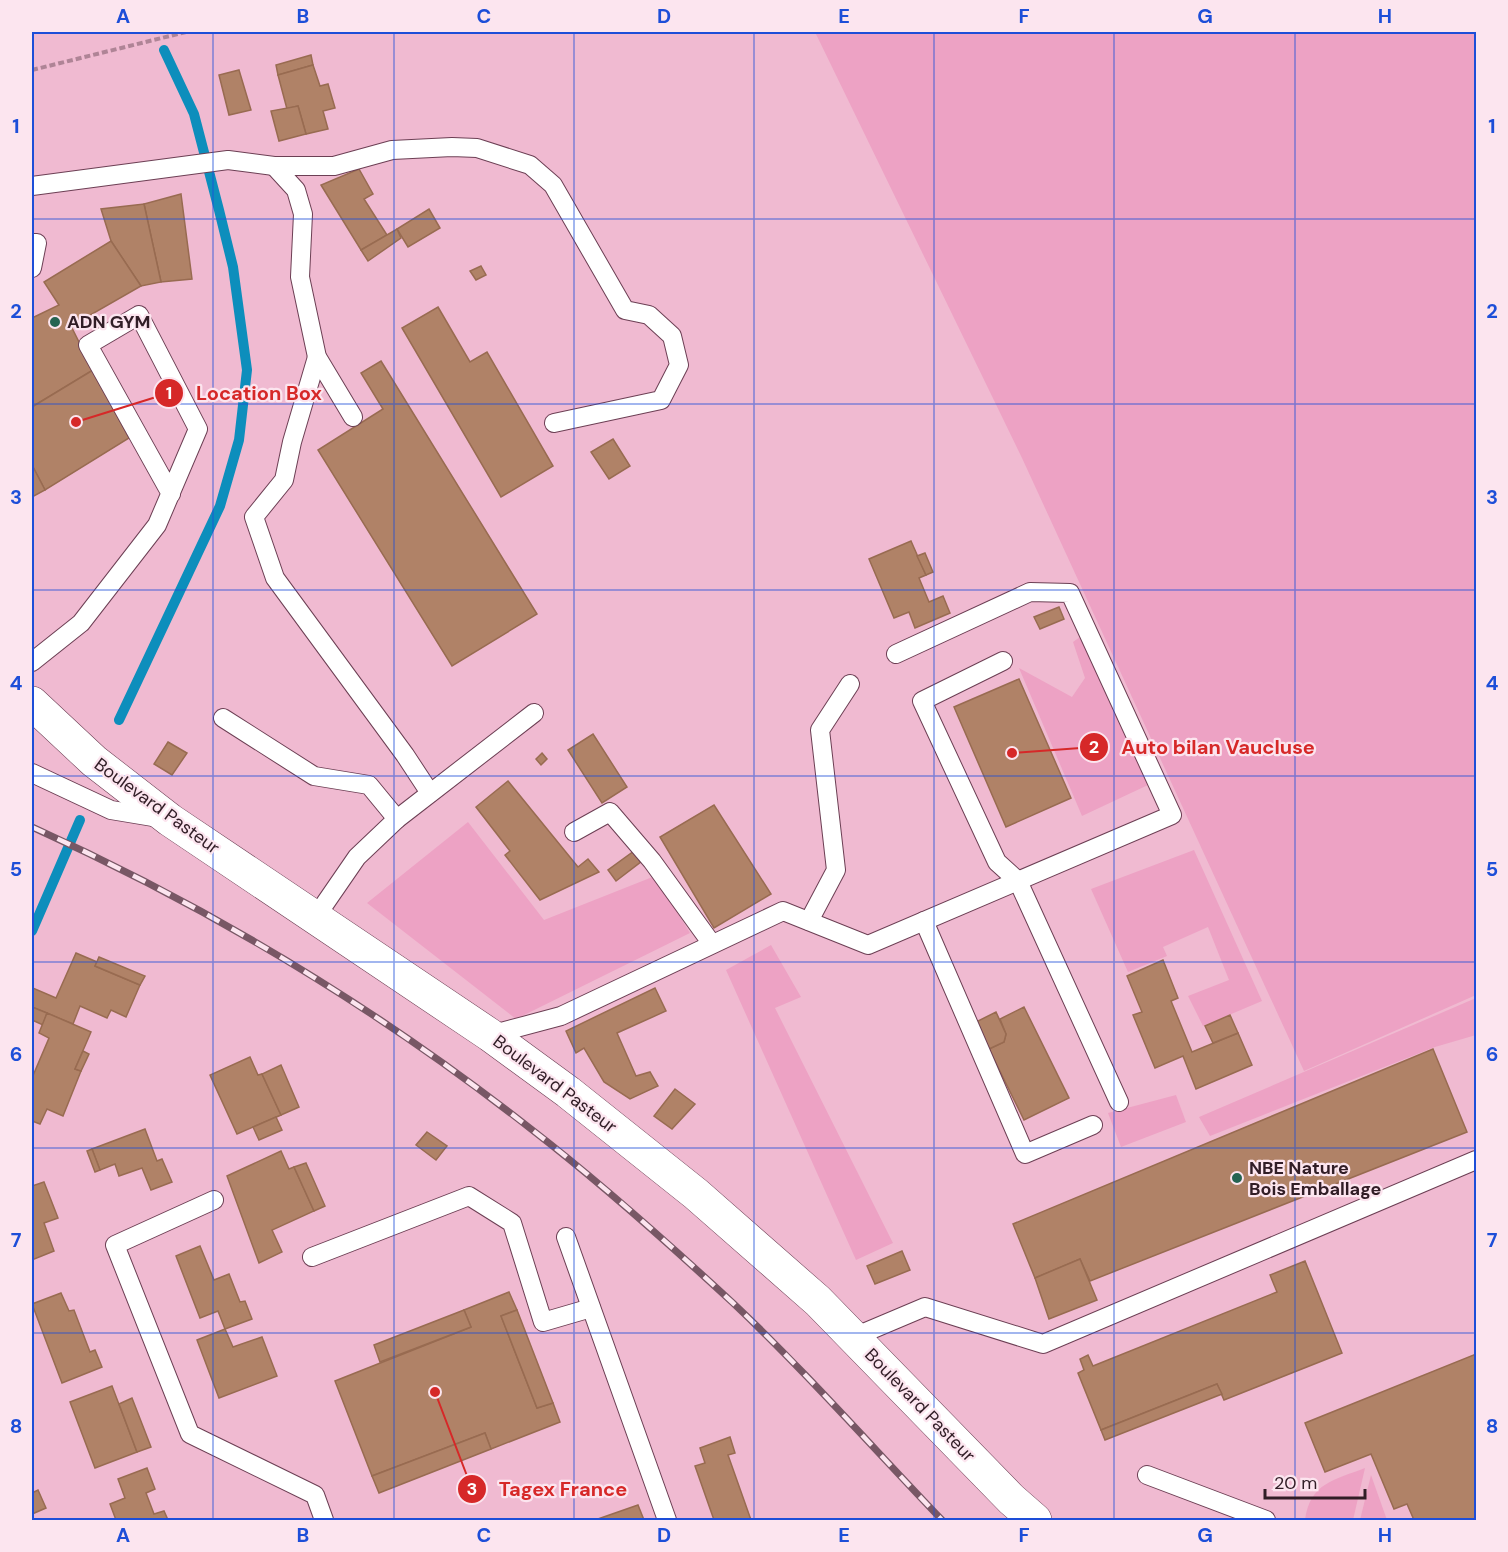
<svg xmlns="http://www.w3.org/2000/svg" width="1508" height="1552" viewBox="0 0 1508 1552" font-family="'DM Sans',sans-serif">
	<rect width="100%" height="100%" fill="#f0bad1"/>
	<g fill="#eda2c4">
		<polygon points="815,32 1476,32 1476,995 1304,1071 1022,458"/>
		<polygon points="1080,637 1148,785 1082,816 1019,668 1072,697 1085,678 1073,642"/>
		<polygon points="468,822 544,920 655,876 690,933 516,1019 367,903"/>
		<polygon points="1194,850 1262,1001 1203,1026 1188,996 1229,980 1208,927 1163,947 1167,956 1128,972 1091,889"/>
		<polygon points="771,945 801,997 775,1008 893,1243 856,1260 726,970"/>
		<polygon points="1476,998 1476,1035 1435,1047 1210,1136 1199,1117"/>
		<polygon points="1176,1095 1186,1122 1121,1147 1108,1113"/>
		<path d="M 1365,1468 L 1353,1520 L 1305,1520 C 1310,1483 1334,1480 1365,1468 Z"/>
		<polygon points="1371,1475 1387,1520 1360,1520"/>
	</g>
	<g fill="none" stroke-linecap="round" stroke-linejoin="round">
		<g stroke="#0d8ebc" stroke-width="10">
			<polyline points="119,720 220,506 239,440 247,370 233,267 219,210 194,114 164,50"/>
			<polyline points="32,931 80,820"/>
		</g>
	</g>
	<g fill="#b08267" stroke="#986b51" stroke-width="1.5">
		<polygon points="311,55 313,65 278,75 276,65"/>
		<polygon points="313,65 320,86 328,84 335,108 323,111 328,129 306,134 298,106 287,109 278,75"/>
		<polygon points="239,70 251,110 229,115 219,75"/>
		<polygon points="298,106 306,134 279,141 271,111"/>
		<polygon points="359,169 373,194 364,199 387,235 361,250 321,185"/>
		<polygon points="181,194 192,279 161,282 144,204"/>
		<polygon points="144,204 161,282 141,286 111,241 101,209"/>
		<polygon points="429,209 440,228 408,247 397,229"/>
		<polygon points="397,229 401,238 368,261 361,250"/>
		<polygon points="111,241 141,286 71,326 93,370 32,407 32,318 59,305 44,282"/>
		<polygon points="481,266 486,275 476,280 470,271"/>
		<polygon points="438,307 470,362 487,352 553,466 501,497 402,328"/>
		<polygon points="381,361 537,614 452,666 318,450 383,409 361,373"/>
		<polygon points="93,370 129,438 45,490 32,465 32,407"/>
		<polygon points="613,439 630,466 609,479 591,452"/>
		<polygon points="32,465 45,490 32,497"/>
		<polygon points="911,541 926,575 919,578 929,602 943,596 950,613 915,628 909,612 894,618 869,559"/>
		<polygon points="925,553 933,572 926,575 917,556"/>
		<polygon points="1059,607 1064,619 1040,629 1034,617"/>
		<polygon points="1019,679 1071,798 1006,827 954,707"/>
		<polygon points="593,734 627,787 602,803 568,750"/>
		<polygon points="168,742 187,753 172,775 154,764"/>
		<polygon points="542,753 547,759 541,765 536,759"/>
		<polygon points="508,781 578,867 588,859 599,872 540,900 505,855 510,851 476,807"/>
		<polygon points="714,805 771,894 714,928 660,837"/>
		<polygon points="634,851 642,861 616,881 608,870"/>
		<polygon points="76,953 97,962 95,966 140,985 126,1017 111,1010 107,1018 80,1006 73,1024 32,1007 33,988 56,998"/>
		<polygon points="99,957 145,976 140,985 95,966"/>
		<polygon points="1163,960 1178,998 1171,1001 1192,1052 1238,1033 1252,1065 1196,1089 1183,1056 1155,1068 1133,1015 1142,1012 1127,976"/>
		<polygon points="655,988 666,1011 617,1033 636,1076 650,1072 658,1086 630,1099 604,1082 584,1048 576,1053 566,1031"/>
		<polygon points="32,1007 47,1013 43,1025 32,1020"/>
		<polygon points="1024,1007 1069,1098 1024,1120 989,1049 1004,1042 1006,1034 1000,1019"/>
		<polygon points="996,1012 1006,1034 1004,1042 989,1049 976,1022"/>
		<polygon points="47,1013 91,1032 75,1069 81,1071 63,1116 47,1109 40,1124 32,1121 32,1078 49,1038 39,1033"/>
		<polygon points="1230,1015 1238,1033 1213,1043 1205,1026"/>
		<polygon points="1433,1049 1467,1132 1090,1281 1080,1259 1035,1278 1013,1224"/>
		<polygon points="83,1051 89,1054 81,1071 75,1069"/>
		<polygon points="250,1057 258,1075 262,1074 281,1115 237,1134 210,1075"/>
		<polygon points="281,1065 299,1107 281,1115 262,1074"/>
		<polygon points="675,1089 695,1104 672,1129 654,1116"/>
		<polygon points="276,1117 282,1130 259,1140 253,1127"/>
		<polygon points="145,1129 157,1161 162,1159 172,1182 151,1190 142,1168 119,1176 115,1164 100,1170 92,1149"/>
		<polygon points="427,1132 447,1146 436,1160 416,1145"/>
		<polygon points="92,1149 100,1170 95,1172 87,1151"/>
		<polygon points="281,1151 289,1169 294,1167 314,1211 272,1230 282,1252 259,1263 227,1176"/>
		<polygon points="306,1163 325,1206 314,1211 294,1167"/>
		<polygon points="44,1182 58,1218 44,1223 54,1251 32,1260 32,1186"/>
		<polygon points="200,1246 214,1280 229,1274 240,1302 245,1301 252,1319 225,1329 218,1311 200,1318 176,1256"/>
		<polygon points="902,1251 910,1270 875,1284 867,1266"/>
		<polygon points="1080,1259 1097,1300 1049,1319 1035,1278"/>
		<polygon points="1305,1261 1342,1353 1224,1400 1217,1384 1101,1430 1078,1373 1084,1370 1080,1359 1088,1355 1093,1366 1277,1292 1270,1275"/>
		<polygon points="509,1292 517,1310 501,1316 537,1408 553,1403 560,1422 491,1449 485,1433 372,1476 335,1381 471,1327 464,1310"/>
		<polygon points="61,1293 69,1311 74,1310 90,1352 95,1350 102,1367 62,1383 32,1304"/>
		<polygon points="464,1310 471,1327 380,1362 374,1345"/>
		<polygon points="517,1310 553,1403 537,1408 501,1316"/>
		<polygon points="225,1329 233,1347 262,1337 277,1376 219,1398 197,1340"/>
		<polygon points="1476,1354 1476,1520 1414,1520 1407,1504 1394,1509 1371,1454 1325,1472 1305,1423"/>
		<polygon points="1217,1384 1222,1394 1105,1440 1101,1430"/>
		<polygon points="112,1386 137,1452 95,1468 70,1402"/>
		<polygon points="132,1398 151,1447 137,1452 119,1404"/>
		<polygon points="485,1433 491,1449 379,1493 372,1476"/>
		<polygon points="730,1437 735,1453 728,1455 751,1520 714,1520 695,1466 705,1463 700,1448"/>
		<polygon points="147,1468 155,1489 146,1493 154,1514 164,1511 168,1520 116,1520 110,1504 125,1498 118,1479"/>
		<polygon points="38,1490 46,1508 32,1514 32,1493"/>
		<polygon points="638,1505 644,1520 595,1520"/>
	</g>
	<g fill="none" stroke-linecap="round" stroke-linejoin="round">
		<defs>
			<g id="service">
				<polyline points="274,166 296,190 303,214 300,277 317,357 353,417"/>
				<polyline points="32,186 228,160 274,166 334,166 392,150 452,147 477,148 530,165 553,185 625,310 649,315 672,336 679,365 661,400 554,423"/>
				<polyline points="32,243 37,243 32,268"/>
				<polyline points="317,357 292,442 284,480 254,517 275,578 405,755 430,793"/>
				<polyline points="1003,661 922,701 997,862 1018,881 1119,1102"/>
				<polyline points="32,662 81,623 157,525 198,429 139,315 88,345 171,494"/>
				<polyline points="223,718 314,776 369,785 397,819"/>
				<polyline points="32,773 111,810 159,818"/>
				<polyline points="574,832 610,812 652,861 712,944"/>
				<polyline points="315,918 357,857 397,819 534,713"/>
				<polyline points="809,921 836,870 820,730 850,684"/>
				<polyline points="924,921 1025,1154 1093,1125"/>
				<polyline points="490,1035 561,1016 783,911 868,945 1172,815 1070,593 1030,592 896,654"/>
				<polyline points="214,1200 115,1245 190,1434 315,1495 324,1520"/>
				<polyline points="566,1237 667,1520"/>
				<polyline points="312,1257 469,1196 512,1223 543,1322 591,1308"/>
				<polyline points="854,1337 925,1307 1043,1344 1476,1160"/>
				<polyline points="1147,1475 1266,1520"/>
			</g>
			<polyline id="tertiary" points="32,703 94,761 170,820 490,1035 568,1092 696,1194 818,1301 1011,1499 1035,1520"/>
		</defs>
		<use href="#service" stroke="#6c3f54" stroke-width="20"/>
		<use href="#tertiary" stroke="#6c3f54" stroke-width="34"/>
		<polyline stroke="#af8496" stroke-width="4" stroke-dasharray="6 3" stroke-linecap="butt" points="32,70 186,32"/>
		<use href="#service" stroke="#fff" stroke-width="18"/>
		<use href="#tertiary" stroke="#fff" stroke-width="33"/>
		<defs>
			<path id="rail" d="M 32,827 C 209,907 378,1009 531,1129 C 601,1183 668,1243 733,1303 C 806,1372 873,1448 942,1520"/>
		</defs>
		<use href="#rail" stroke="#785765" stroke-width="7"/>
		<use href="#rail" stroke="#fce5ef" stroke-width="4.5" stroke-dasharray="14" stroke-linecap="butt"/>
	</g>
	<path fill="none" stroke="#1d4ed8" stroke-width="1.5" stroke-opacity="0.55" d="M 213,32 L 213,1520M 394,32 L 394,1520M 574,32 L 574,1520M 754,32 L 754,1520M 934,32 L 934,1520M 1114,32 L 1114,1520M 1295,32 L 1295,1520M 32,219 L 1476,219M 32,404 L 1476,404M 32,590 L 1476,590M 32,776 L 1476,776M 32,962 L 1476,962M 32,1148 L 1476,1148M 32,1333 L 1476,1333"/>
	<g fill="#256452" stroke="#fce5ef" stroke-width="2">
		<circle cx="55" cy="322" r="6"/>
		<circle cx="1237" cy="1178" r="6"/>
	</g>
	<g text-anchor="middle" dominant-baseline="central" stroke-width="4.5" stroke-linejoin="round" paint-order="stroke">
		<g font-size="18" font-weight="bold" fill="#311d26" stroke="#fce5ef" text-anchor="start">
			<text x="67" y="322">ADN GYM</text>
			<text x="1249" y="1168">NBE Nature<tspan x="1249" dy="21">Bois Emballage</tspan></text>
		</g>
		<g font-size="18" fill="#311d26" stroke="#fce5ef">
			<text transform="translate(157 806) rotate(36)">Boulevard Pasteur</text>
			<text transform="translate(555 1084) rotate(37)">Boulevard Pasteur</text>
			<text transform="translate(920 1405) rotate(46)">Boulevard Pasteur</text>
		</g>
	</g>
	<path fill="none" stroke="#d62828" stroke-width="2" d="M76 422L169 393M1012 753L1094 747M435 1392L472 1489"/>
	<g fill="#d62828" stroke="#fce5ef" stroke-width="2">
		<circle cx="76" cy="422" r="6"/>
		<circle cx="1012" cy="753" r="6"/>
		<circle cx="435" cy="1392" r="6"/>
		<circle cx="169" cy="393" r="15"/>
		<circle cx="1094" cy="747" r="15"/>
		<circle cx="472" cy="1489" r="15"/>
	</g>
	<g font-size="18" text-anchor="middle" font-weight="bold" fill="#fff">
		<text x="169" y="399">1</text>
		<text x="1094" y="753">2</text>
		<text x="472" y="1495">3</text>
	</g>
	<g font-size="20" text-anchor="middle" font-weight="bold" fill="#d62828" stroke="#fce5ef" stroke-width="4.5" stroke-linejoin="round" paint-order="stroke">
		<text x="259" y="400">Location Box</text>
		<text x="1218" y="754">Auto bilan Vaucluse</text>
		<text x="563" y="1496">Tagex France</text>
	</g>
	<rect width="1508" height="1552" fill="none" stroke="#fce5ef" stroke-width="66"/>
	<path d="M1265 1489v9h100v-9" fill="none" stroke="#311d26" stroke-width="3"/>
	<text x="1274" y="1489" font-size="18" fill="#311d26" stroke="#fce5ef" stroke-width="4.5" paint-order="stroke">20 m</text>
	<rect x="33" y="33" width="1442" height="1486" fill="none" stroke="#1d4ed8" stroke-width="2"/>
	<g font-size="20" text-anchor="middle" font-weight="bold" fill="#1d4ed8">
		<text x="123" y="23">A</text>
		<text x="303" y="23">B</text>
		<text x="484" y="23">C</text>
		<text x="664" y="23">D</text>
		<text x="844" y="23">E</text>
		<text x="1024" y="23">F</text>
		<text x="1205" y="23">G</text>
		<text x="1385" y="23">H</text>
		<text x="16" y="133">1</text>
		<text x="1492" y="133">1</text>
		<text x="16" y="318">2</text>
		<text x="1492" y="318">2</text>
		<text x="16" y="504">3</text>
		<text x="1492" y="504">3</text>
		<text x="16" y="690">4</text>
		<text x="1492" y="690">4</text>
		<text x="16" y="876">5</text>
		<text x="1492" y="876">5</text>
		<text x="16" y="1061">6</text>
		<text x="1492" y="1061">6</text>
		<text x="16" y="1247">7</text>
		<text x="1492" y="1247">7</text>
		<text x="16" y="1433">8</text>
		<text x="1492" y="1433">8</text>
		<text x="123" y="1542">A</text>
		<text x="303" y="1542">B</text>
		<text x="484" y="1542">C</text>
		<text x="664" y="1542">D</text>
		<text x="844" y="1542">E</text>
		<text x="1024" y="1542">F</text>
		<text x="1205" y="1542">G</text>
		<text x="1385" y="1542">H</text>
	</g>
</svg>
